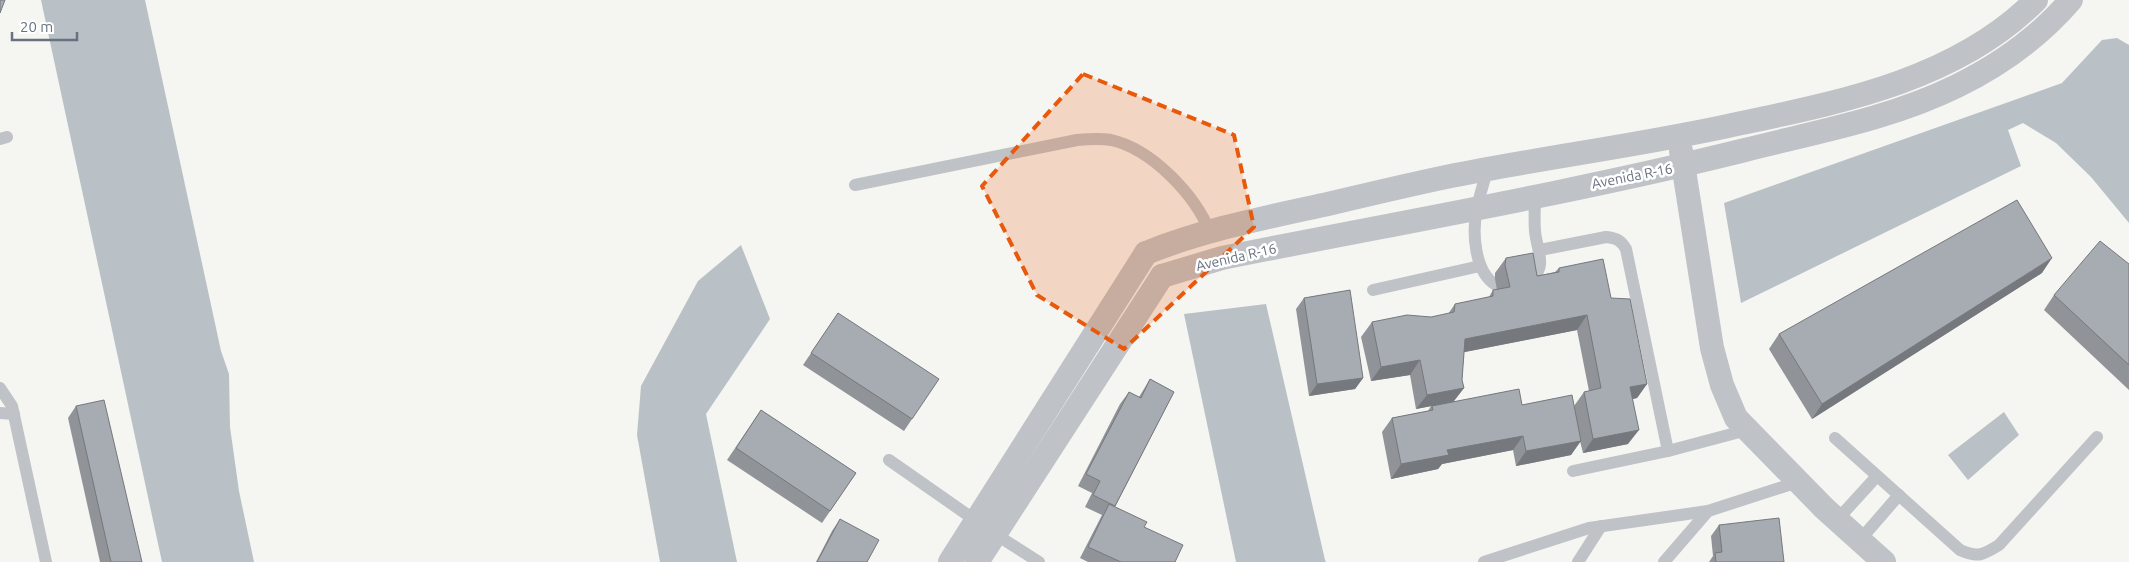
<svg xmlns="http://www.w3.org/2000/svg" width="2129" height="562" viewBox="0 0 2129 562" font-family="Ubuntu,sans-serif">
	<rect width="100%" height="100%" fill="#f5f5f2"/>
	<g fill="#bac1c6">
		<polygon points="41,0 145,0 221,351 229,374 230,427 239,491 254,562 162,562"/>
		<polygon points="2117,38 2129,45 2129,223 2091,177 2056,143 2023,123 2008,130 2021,166 1741,303 1724,203 2062,83 2102,40"/>
		<polygon points="741,245 770,319 706,414 737,562 660,562 637,435 641,386 698,281"/>
		<polygon points="1266,304 1325,560 1326,562 1236,562 1184,314"/>
		<polygon points="2004,412 2019,435 1968,480 1948,455"/>
	</g>
	<g fill="none" stroke-linecap="round" stroke-linejoin="round">
		<g stroke="#bfc2c6" stroke-width="12">
			<polyline points="0,139 7,137"/>
			<path d="M 1487,170 C 1484,183 1479,196 1477,209 C 1472,231 1474,272 1496,285"/>
			<path d="M 855,185 L 1077,140 C 1088,139 1100,138 1111,140 C 1152,149 1195,195 1210,232"/>
			<path d="M 1540,250 L 1606,237 C 1616,238 1621,240 1626,249 L 1668,451"/>
			<path d="M 1525,279 C 1551,273 1536,248 1535,231 C 1534,219 1535,207 1535,195"/>
			<polyline points="1373,290 1480,266"/>
			<polyline points="0,388 12,406 46,562"/>
			<polyline points="0,413 14,414"/>
			<path d="M 1835,438 L 1960,550 C 1978,558 1983,555 1999,545 L 2097,437"/>
			<polyline points="889,460 995,534 1039,562"/>
			<polyline points="1573,471 1668,451 1747,430"/>
			<polyline points="1837,520 1877,476"/>
			<polyline points="1860,540 1899,495"/>
			<polyline points="1484,562 1589,528 1708,511 1798,482"/>
			<polyline points="1578,562 1601,526"/>
			<polyline points="1664,562 1708,511"/>
		</g>
		<g stroke="#bfc2c6" stroke-width="24">
			<polyline points="1681,151 1712,348 1722,385 1736,418 1824,508 1884,562"/>
			<path d="M 1146,253 C 1205,229 1269,217 1332,203 C 1370,194 1408,185 1446,177 C 1540,158 1635,146 1728,126 C 1836,103 1956,81 2036,0"/>
			<path d="M 1162,276 L 1222,258 C 1397,223 1572,193 1745,150 C 1816,132 1890,119 1957,86 C 2000,65 2040,36 2071,0"/>
			<polyline points="950,562 1146,253"/>
			<polyline points="977,562 1162,276"/>
		</g>
	</g>
	<g fill="#909499" fill-rule="evenodd">
		<path d="M 1506,258 L 1537,276 L 1555,272 L 1559,268 L 1611,298 L 1647,384 L 1637,398 L 1632,399 L 1628,444 L 1583,453 L 1580,441 L 1571,455 L 1516,466 L 1513,450 L 1442,464 L 1438,469 L 1391,479 L 1382,432 L 1392,418 L 1428,411 L 1431,406 L 1416,409 L 1410,375 L 1371,381 L 1361,337 L 1372,322 L 1431,317 L 1448,314 L 1455,304 L 1489,297 L 1493,290 L 1497,290 L 1495,279 L 1495,273 ZM 1577,330 L 1589,391 L 1584,392 L 1574,406 L 1522,405 L 1454,401 L 1464,388 L 1462,380 L 1464,352 Z"/>
		<polygon points="2129,264 2129,390 2044,310 2054,295"/>
		<polygon points="2042,273 1812,419 1769,349 1779,334"/>
		<polygon points="1304,298 1363,378 1355,389 1309,396 1296,309"/>
		<polygon points="838,313 912,419 904,431 803,365"/>
		<polygon points="1150,379 1174,392 1115,507 1144,527 1175,562 1088,562 1080,558 1102,515 1085,507 1092,493 1078,486 1120,404 1129,392 1139,397"/>
		<polygon points="76,406 142,562 100,562 68,418"/>
		<polygon points="761,410 856,473 822,523 727,460"/>
		<polygon points="840,519 867,562 816,562 832,531"/>
		<polygon points="1719,525 1784,562 1709,562 1713,556 1711,536"/>
	</g>
	<g fill="#75787d">
		<polygon points="2052,258 2042,273 1812,419 1822,404"/>
		<polygon points="1587,315 1577,330 1455,354 1465,339"/>
		<polygon points="1420,360 1410,375 1371,381 1381,367"/>
		<polygon points="1363,378 1355,389 1309,396 1317,384"/>
		<polygon points="1647,384 1637,398 1620,402 1630,387"/>
		<polygon points="1464,388 1453,402 1416,409 1427,395"/>
		<polygon points="1639,430 1628,444 1583,453 1593,439"/>
		<polygon points="1523,436 1513,450 1442,464 1438,469 1391,479 1401,464 1447,450"/>
		<polygon points="1581,441 1571,455 1516,466 1526,451"/>
	</g>
	<g fill="#a7acb2" stroke="#75787d">
		<polygon points="0,0 5,0 0,13"/>
		<polygon points="2017,200 2052,258 1822,404 1779,334"/>
		<polygon points="2100,241 2129,264 2129,365 2054,295"/>
		<polygon points="1533,253 1537,276 1559,272 1559,268 1603,259 1611,298 1630,299 1647,384 1630,387 1639,430 1593,439 1584,392 1601,388 1587,315 1465,339 1462,380 1464,388 1427,395 1420,360 1381,367 1372,322 1407,315 1431,317 1454,312 1455,304 1493,296 1493,290 1510,287 1505,265 1506,258"/>
		<polygon points="1350,290 1363,378 1317,384 1304,298"/>
		<polygon points="838,313 939,379 912,419 811,353"/>
		<polygon points="1150,379 1174,392 1115,506 1093,495 1100,481 1086,474 1129,392 1141,398"/>
		<polygon points="1519,389 1522,405 1572,395 1581,441 1526,451 1523,436 1447,450 1449,455 1401,464 1392,418 1433,410 1432,406"/>
		<polygon points="104,400 142,562 111,562 76,406"/>
		<polygon points="761,410 856,473 830,511 736,448"/>
		<polygon points="1109,504 1147,522 1144,527 1183,545 1175,562 1121,562 1088,547"/>
		<polygon points="1779,518 1784,562 1716,562 1715,553 1722,552 1719,525"/>
		<polygon points="840,519 879,540 867,562 817,562"/>
	</g>
	<path fill="#e8590c" fill-opacity="0.2" stroke="#e8590c" stroke-width="4" stroke-dasharray="10 6" stroke-linejoin="round" d="M 1083,74 L 1234,135 L 1254,227 L 1124,349 L 1037,295 L 982,186 Z"/>
	<g text-anchor="middle" dominant-baseline="central" stroke-width="5" stroke-linejoin="round" paint-order="stroke">
		<g font-size="14" fill="#687180" stroke="#fff">
			<text transform="translate(1632 176) rotate(-11)">Avenida R-16</text>
			<text transform="translate(1236 257) rotate(-13)">Avenida R-16</text>
		</g>
	</g>
	<path d="M12 32v8h65v-8" fill="none" stroke="#687180" stroke-width="2.5"/>
	<text x="20" y="32" font-size="15" fill="#687180" stroke="#ffffff" stroke-width="4" paint-order="stroke">20 m</text>
</svg>
